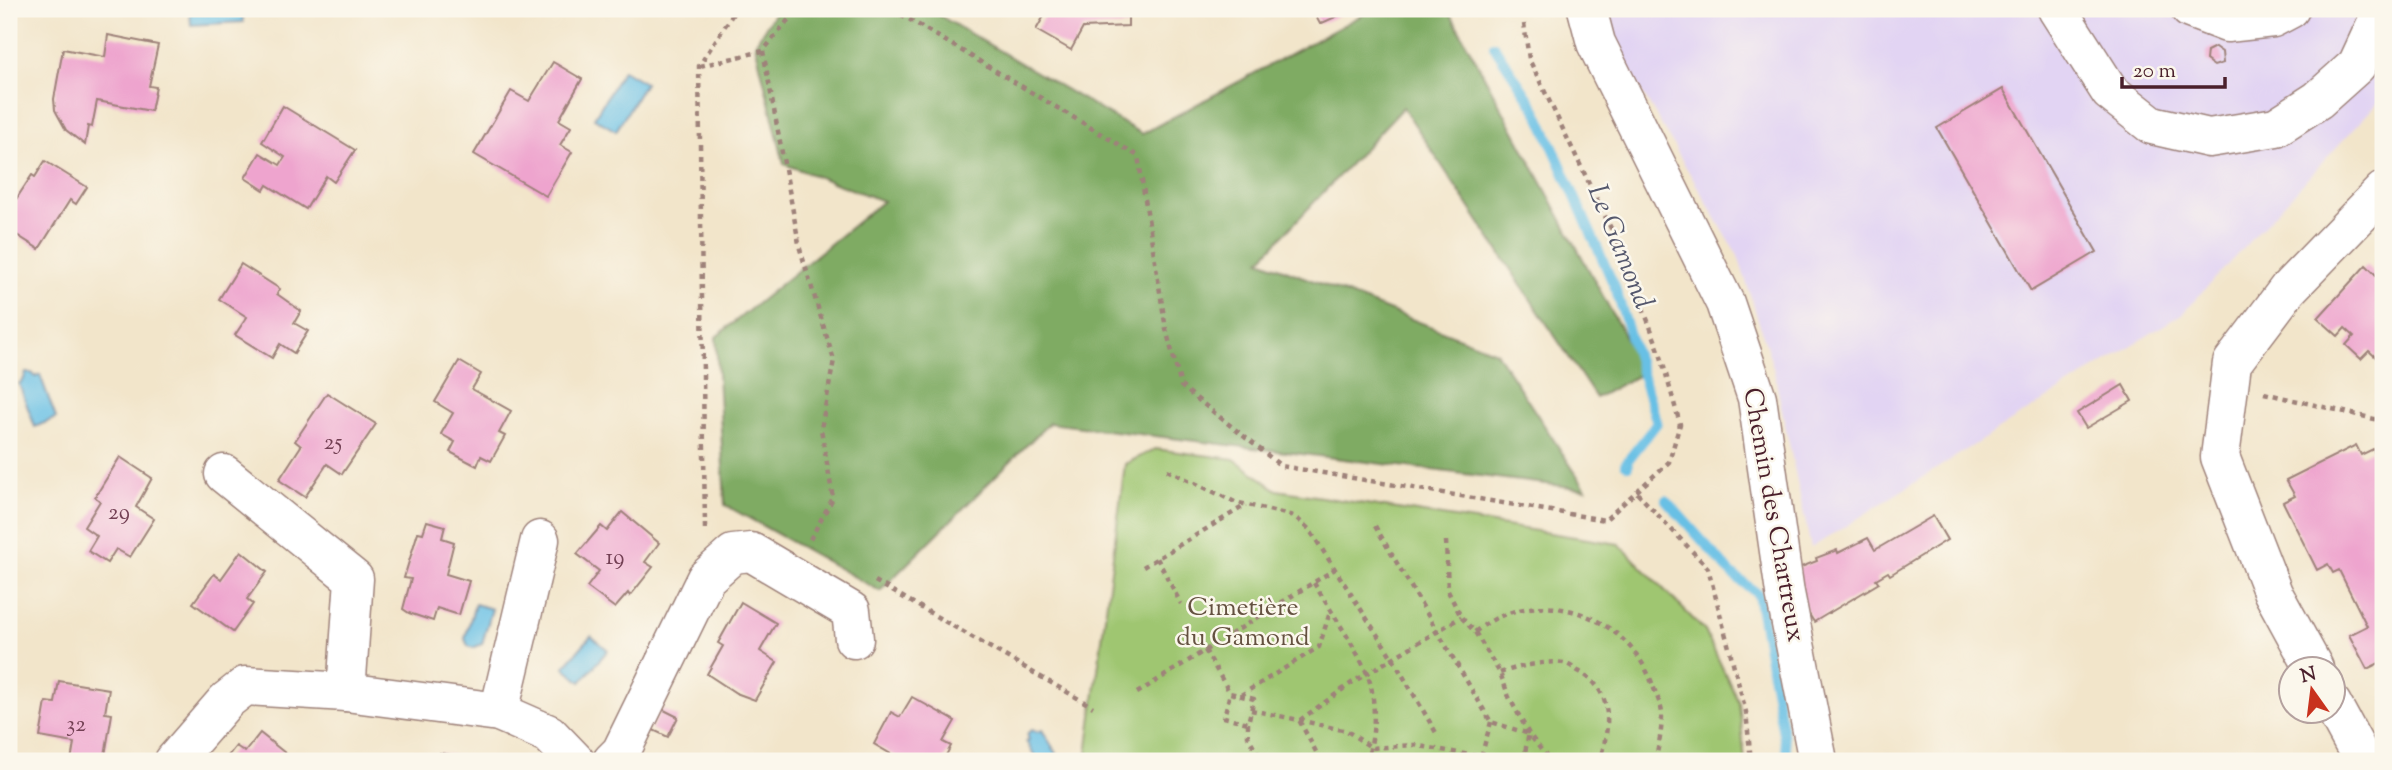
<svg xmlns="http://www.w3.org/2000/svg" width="2392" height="770" viewBox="0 0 2392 770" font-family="'Sorts Mill Goudy',serif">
	<rect width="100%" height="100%" fill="#fbf7ec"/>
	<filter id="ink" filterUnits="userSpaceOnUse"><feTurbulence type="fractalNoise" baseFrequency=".0143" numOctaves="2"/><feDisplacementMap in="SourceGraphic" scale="14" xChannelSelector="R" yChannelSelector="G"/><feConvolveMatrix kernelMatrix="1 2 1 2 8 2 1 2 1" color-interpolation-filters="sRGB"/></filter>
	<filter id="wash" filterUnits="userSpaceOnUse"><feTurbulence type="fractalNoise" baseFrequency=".00686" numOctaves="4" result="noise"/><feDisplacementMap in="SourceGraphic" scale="28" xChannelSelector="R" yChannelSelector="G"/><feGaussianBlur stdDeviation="1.57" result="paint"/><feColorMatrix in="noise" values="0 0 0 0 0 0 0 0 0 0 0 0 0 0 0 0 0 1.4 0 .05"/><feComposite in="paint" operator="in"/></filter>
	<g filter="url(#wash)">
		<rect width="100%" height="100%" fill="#f2e5ca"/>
		<polygon fill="#e2d4f3" points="1606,9 2383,9 2383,97 2183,313 1811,548 1773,367 1738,256 1613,42"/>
		<polygon fill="#9fc671" stroke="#74724e" stroke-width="2" points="1155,449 1234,459 1277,490 1619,544 1705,631 1739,703 1745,761 1086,761 1125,464"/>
		<polygon fill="#7fab63" stroke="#646547" stroke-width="2" points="777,9 928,9 1142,134 1373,9 1448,9 1644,372 1596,398 1403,107 1260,260 1496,352 1586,489 1049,423 880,591 725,505 716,337 883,201 784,164 755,44"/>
		<g fill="#67c0e5" stroke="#587088" stroke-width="2">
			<polygon points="190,9 243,9 243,22 191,25"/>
			<polygon points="623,70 645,83 616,131 594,118"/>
			<polygon points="26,373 32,373 36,377 40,375 56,418 35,427 19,384 23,381"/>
			<polygon points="475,604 492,609 482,644 473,648 468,646 465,639"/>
			<polygon points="591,636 608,650 581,682 564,667"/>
			<polygon points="1031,730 1038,732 1042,730 1061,761 1037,761 1026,741 1029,740 1027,734"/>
		</g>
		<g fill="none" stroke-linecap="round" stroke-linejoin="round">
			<g stroke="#67c0e5" stroke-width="10">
				<polyline points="1494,46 1537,111 1616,290 1657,423 1625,464 1628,466"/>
				<polyline points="1666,500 1732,574 1758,594 1788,761"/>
			</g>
		</g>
		<g id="blocks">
			<g fill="#eea4ce">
				<polygon points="1048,9 1128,9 1128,26 1083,28 1071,50 1036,30"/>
				<polygon points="1312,9 1339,9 1342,14 1320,24"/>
				<polygon points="108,35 158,45 149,86 156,87 151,111 97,101 92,127 88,126 85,145 66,130 55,110 54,99 63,49 105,57"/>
				<polygon points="2215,47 2222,52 2223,63 2214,66 2206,60 2207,51"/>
				<polygon points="553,62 582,79 559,120 571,127 560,145 572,152 546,196 474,154 511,91 529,101"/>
				<polygon points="2003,89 2097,252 2031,291 1937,128"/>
				<polygon points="283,106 355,150 334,182 326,176 306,209 267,185 264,190 245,178 260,153 280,165 285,157 262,142"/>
				<polygon points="45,161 87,187 76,204 70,200 39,249 9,230 9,210 32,175 35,177"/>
				<polygon points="241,264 280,289 277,294 301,311 294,323 308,331 294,353 280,344 272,358 235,335 247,317 219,299"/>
				<polygon points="2366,265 2383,282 2383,364 2369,351 2361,359 2346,345 2354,336 2345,328 2338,336 2318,318"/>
				<polygon points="459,361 481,374 472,389 511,411 499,433 505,436 491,461 481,456 477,466 450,452 455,442 441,434 453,413 435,402"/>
				<polygon points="2123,385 2132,401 2086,428 2077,413"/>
				<polygon points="327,393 376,424 342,474 327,464 305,497 279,480 301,446 295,441"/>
				<polygon points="2356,445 2361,455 2373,449 2383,470 2383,672 2379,663 2367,669 2349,635 2367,626 2339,570 2333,573 2328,564 2317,570 2283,502 2295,496 2286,480"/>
				<polygon points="120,457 152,478 136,507 154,519 130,557 116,549 107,563 88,551 97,536 84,527 100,501 95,497"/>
				<polygon points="622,512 659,543 645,562 653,567 630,596 628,593 615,608 587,587 599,571 577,554 601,526 607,531"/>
				<polygon points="1933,516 1947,540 1890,575 1888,572 1876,579 1879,583 1814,622 1797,595 1796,569 1817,561 1816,558 1837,550 1838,553 1868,538 1875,550"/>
				<polygon points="427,521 445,526 442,538 454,542 446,574 469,581 459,615 437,608 433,621 409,613 403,609 411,579 404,578 418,532 423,533"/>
				<polygon points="241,551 267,572 247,599 253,604 233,632 193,603 214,574 221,579"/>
				<polygon points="741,602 776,623 760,651 777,662 755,700 736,693 707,674 723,646 718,643"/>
				<polygon points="59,681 109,689 105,713 112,714 104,761 71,761 74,743 40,737 46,702 55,703"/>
				<polygon points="912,697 955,721 943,742 951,746 943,761 903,761 874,744 891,712 900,717"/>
				<polygon points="662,709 678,717 668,737 651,729"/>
				<polygon points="260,733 295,761 224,761 236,746 245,752"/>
				<polygon points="440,753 478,760 478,761 438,761"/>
			</g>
		</g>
	</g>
	<g filter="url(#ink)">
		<use href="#blocks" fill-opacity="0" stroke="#9e827a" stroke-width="2"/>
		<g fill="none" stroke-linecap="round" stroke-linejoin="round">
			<defs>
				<g id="minor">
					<polyline points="1587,9 1596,43 1725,303 1757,398 1785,593 1818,761"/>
					<polyline points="2057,9 2110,92 2152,125 2209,138 2276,127 2318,100 2357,65 2383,9"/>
					<polyline points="2190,9 2227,23 2273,18 2290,9"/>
					<polyline points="224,474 354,579 346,692"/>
					<polyline points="2314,668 2273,593 2220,457 2232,363 2288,289 2383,191"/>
					<polyline points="2332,704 2363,761"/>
					<polyline points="499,712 540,540"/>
					<polyline points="174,761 226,701 245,686 346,692 499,712 549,734 575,761"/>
					<polyline points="612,761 621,752 706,578 733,554 751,552 851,611 854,639"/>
				</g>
			</defs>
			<use href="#minor" stroke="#9e827a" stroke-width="41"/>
			<g stroke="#9e827a" stroke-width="4.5" stroke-dasharray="5 5" stroke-linecap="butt">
				<polyline points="892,9 1138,156 1166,329 1181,386 1281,466 1605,520 1669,462 1680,424 1660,353 1620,247 1529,59 1524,24"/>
				<polyline points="763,51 800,249 834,360 821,429 833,498 808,543"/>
				<polyline points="700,66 763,51 797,9"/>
				<polyline points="2264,393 2383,421"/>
				<polyline points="1167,470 1235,502 1294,516 1309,529 1393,659 1438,736"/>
				<polyline points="1637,493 1708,568 1746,712 1751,761"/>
				<polyline points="1375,526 1491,722 1529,734 1523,761"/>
				<polyline points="705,529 699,66 736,9"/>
				<polyline points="1446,541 1448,591 1461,617 1475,632 1500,673 1509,697 1529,734 1550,761"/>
				<polyline points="1157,558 1181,604"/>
				<polyline points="1143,567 1246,505"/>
				<polyline points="875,581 1093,707"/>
				<path d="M 1314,583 C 1331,612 1352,641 1366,671 C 1377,695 1376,738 1366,761"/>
				<path d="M 1475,632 C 1535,582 1625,612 1652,683 C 1655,692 1661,704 1662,713 C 1662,729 1659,746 1655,761"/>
				<polyline points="1205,650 1230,693 1254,699 1248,723 1224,717 1230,693"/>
				<path d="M 1500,673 C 1516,667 1547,660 1564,663 C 1568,664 1574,668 1578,671 C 1614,689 1611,728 1599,761"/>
				<polyline points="1137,693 1335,569"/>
				<polyline points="1241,695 1319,647 1330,612"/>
				<polyline points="1251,710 1299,720 1321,761"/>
				<polyline points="1299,720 1347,731 1372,748 1414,745 1481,757 1481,761"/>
				<polyline points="1300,720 1353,682 1461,617"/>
				<polyline points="1491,722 1481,757 1499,761"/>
				<polyline points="1248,723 1248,736 1262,761"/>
			</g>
			<use href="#minor" stroke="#fff" stroke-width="38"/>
		</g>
	</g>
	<g text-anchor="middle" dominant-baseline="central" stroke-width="5" stroke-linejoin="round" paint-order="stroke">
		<g font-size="23" fill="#734054">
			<text x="333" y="443">25</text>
			<text x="119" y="513">29</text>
			<text x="615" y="558">19</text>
			<text x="76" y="725">32</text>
		</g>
		<g font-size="26" fill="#4a1f2b" stroke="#fbf7ec">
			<text transform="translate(1773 515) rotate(80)">Chemin des Chartreux</text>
		</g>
		<g font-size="26" fill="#645140" stroke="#fbf7ec">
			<text x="1243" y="608">Cimetière<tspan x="1243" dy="30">du Gamond</tspan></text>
		</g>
		<g font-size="28" font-style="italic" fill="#54576c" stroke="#fbf7ec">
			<text transform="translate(1619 247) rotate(68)">Le Gamond</text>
		</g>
	</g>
	<rect width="2392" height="770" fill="none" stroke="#fbf7ec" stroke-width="35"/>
	<g transform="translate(2312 690) rotate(346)"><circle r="33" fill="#fbf7ec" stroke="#b4a19f" stroke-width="2"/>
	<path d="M0-5L12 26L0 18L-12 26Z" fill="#c8321e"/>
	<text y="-10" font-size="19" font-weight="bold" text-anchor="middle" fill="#4a1f2b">N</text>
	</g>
	<path d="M2122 77v10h103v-10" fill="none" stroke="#4a1f2b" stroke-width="3.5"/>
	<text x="2133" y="77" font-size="21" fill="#4a1f2b" stroke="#fbf7ec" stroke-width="5" paint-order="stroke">20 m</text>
</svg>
